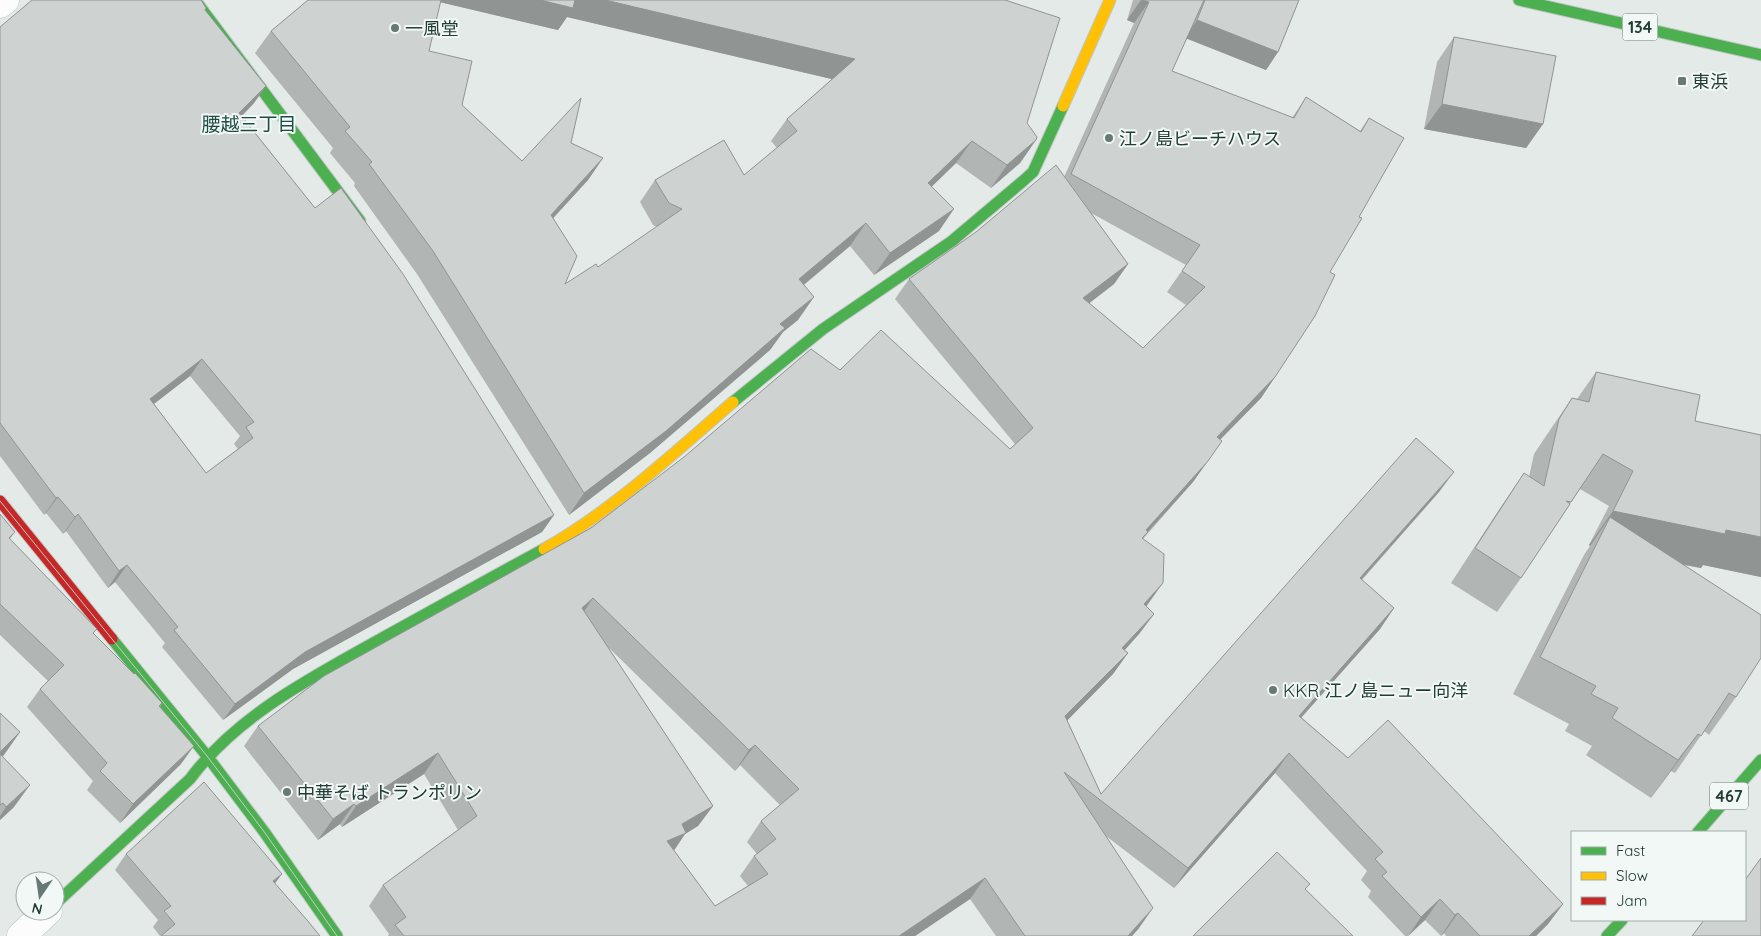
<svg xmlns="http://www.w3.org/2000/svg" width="1761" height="936" viewBox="0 0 1761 936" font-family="Quicksand,'Noto Sans JP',sans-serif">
	<rect width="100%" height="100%" fill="#e4eae7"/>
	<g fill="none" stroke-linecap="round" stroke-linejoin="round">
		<defs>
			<g id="street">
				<polyline points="0,4 5,0"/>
				<polyline points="21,936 48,911"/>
			</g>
			<g id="fast">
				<polyline points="195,0 360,221"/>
				<polyline points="1519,0 1761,55"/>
				<polyline points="733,402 823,329 952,241 1023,181 1033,172 1063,106"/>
				<polyline points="112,639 207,756 265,833 337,936"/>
				<polyline points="1698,832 1761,760"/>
				<path d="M 55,904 L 190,779 C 238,714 315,676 384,637 C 437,608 490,578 544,549"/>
				<polyline points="1607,936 1622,920"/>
			</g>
			<g id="slow">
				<polyline points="1063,106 1110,0"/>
				<path d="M 544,549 C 611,512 675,452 733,402"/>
			</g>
			<polyline id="jam" points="0,501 112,639"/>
		</defs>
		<use href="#street" stroke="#c1c7c4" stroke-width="29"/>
		<use href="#fast" stroke="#bfc7c4" stroke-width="13"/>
		<use href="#slow" stroke="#bfc7c4" stroke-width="13"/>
		<use href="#jam" stroke="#bfc7c4" stroke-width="13"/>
		<use href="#street" stroke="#fbfcfb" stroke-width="28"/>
		<use href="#fast" stroke="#4caf50" stroke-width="11"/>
		<use href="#slow" stroke="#ffc107" stroke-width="11"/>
		<use href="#jam" stroke="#c62828" stroke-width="11"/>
		<polyline stroke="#c7cbca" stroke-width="1" points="0,501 207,756 265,833 337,936"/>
	</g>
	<g fill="#b1b5b4" fill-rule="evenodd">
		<path d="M 308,0 L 1005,0 L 1027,123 L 1036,140 L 1020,163 L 991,188 L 956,163 L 932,186 L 939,231 L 874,275 L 850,246 L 804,285 L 798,320 L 783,332 L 770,350 L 650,453 L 569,515 L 417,274 L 354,186 L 355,183 L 330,153 L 333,148 L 255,53 L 271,31 ZM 440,2 L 558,30 L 567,17 L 832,79 L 787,119 L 771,141 L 777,148 L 744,175 L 655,180 L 640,202 L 653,225 L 657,227 L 598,267 L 565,284 L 553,218 L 588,180 L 603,158 L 571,143 L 522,161 L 462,105 L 429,51 Z"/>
		<path d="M 1133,0 L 1299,0 L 1278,52 L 1266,70 L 1187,38 L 1172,71 L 1292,118 L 1306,97 L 1360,131 L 1369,118 L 1359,217 L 1275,377 L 1261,398 L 1220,440 L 1193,482 L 1143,539 L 1148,604 L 1146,607 L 1154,614 L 1139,634 L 1124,650 L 1128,653 L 1113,674 L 1067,720 L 1101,794 L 1439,492 L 1362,580 L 1394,608 L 1380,629 L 1301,717 L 1348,758 L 1563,904 L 1548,924 L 1536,936 L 1446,936 L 1444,933 L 1441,936 L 1425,920 L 1408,936 L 1405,936 L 1368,897 L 1371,891 L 1361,880 L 1367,871 L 1275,773 L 1174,888 L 1106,836 L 1139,928 L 1132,936 L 996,936 L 970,899 L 915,936 L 388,936 L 389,934 L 369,906 L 383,885 L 458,830 L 424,774 L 342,827 L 340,824 L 318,840 L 244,746 L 258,726 L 591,528 L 840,370 L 1010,449 L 1015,444 L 895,299 L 909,279 L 1064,177 L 1134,23 L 1127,20 ZM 1091,213 L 1186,265 L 1167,292 L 1186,305 L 1143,348 L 1089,303 L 1114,284 L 1128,264 ZM 608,647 L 735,771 L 740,765 L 780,805 L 761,821 L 747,842 L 757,854 L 754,856 L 740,876 L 748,886 L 715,906 L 674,851 L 685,834 L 698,826 L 713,806 Z"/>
		<path d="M 205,10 L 266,86 L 254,103 L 242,116 L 554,515 L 542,532 L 293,669 L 223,720 L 162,647 L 165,643 L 115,582 L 108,588 L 66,531 L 63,534 L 46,513 L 44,515 L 0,456 L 0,27 ZM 190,376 L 240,436 L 234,444 L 238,449 L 206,473 L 154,404 Z"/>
		<polygon points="1454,37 1543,124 1526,148 1424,129 1437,62"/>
		<polygon points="1596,372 1695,421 1761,435 1761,577 1703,565 1701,568 1684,565 1736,697 1709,735 1704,731 1675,773 1671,771 1651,798 1586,755 1592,746 1565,731 1569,724 1513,694 1584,555 1590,546 1589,545 1609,506 1580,489 1521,578 1497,612 1451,583 1500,508 1524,473 1529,477 1534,454 1548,433 1572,398 1577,399"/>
		<polygon points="0,514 15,532 10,539 97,629 93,633 162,703 160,707 181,764 120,823 87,790 93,781 27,707 40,689 48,681 0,635"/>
		<polygon points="0,713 20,732 2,756 14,807 0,820"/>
		<polygon points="126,854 282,874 275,883 160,936 153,927 158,920 115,870"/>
	</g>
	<g fill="#909492">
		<polygon points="431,0 605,0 855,59 840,81 567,17 558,30"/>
		<polygon points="1141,0 1149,2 1134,23 1127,20"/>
		<polygon points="1197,20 1278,52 1266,70 1185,38"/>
		<polygon points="266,86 254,103 228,130 239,113"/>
		<polygon points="1442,104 1543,124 1526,148 1424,129"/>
		<polygon points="1036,140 1020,163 991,188 1007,165"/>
		<polygon points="972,141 956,163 913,205 928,183"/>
		<polygon points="603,158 588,180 535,238 551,215"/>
		<polygon points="954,209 939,231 874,275 890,253"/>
		<polygon points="866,223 850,246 784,301 799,279"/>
		<polygon points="1128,264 1114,284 1069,319 1083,298"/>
		<polygon points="814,297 798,320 783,332 770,350 650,453 569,515 584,493 780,324"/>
		<polygon points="202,359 190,376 138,416 150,399"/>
		<polygon points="1275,377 1261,398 1202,458 1217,437"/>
		<polygon points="1208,461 1193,482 1145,535 1134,552 1146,530"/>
		<polygon points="1454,472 1439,492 1345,598 1360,578"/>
		<polygon points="58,497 46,513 44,515 56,498"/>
		<polygon points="1613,511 1726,530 1761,537 1761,577 1703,565 1701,568 1595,547 1610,517 1590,546 1589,545"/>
		<polygon points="78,514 66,531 63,534 75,517"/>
		<polygon points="554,515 542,532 293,669 223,720 235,704 305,652"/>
		<polygon points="127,565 115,582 108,588 119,571"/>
		<polygon points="1163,583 1148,604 1129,625 1144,604"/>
		<polygon points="593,598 579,619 582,608"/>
		<polygon points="1394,608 1380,629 1285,736 1299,716"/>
		<polygon points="1154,614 1139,634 1108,669 1122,648"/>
		<polygon points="1128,653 1113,674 1051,737 1065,716"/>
		<polygon points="20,732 4,755 0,759 0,752"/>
		<polygon points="1698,734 1671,771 1651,798 1678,760"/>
		<polygon points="755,745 740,765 735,771 749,750"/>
		<polygon points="194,746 181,764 120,823 133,804"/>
		<polygon points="438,753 424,774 342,827 356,806"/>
		<polygon points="1289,753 1275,773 1174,888 1188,868"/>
		<polygon points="30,785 14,807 0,820 0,816 6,807"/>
		<polygon points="354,804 340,824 318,840 333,819"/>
		<polygon points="713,806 698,826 685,834 672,853 667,841 682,824"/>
		<polygon points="282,874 270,890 273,881"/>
		<polygon points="985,878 970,899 915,936 899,936"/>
		<polygon points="1440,899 1425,920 1408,936 1421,917"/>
		<polygon points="1563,904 1548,924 1536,936 1529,936"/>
		<polygon points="1153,908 1139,928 1132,936 1128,936"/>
		<polygon points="1458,913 1444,933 1441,936 1455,915"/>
	</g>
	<g fill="#ced3d1" stroke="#909492" fill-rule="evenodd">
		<path d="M 32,0 L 201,0 L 206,8 L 205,10 L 266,86 L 239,113 L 315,208 L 341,188 L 403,274 L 554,515 L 305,652 L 235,704 L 174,630 L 178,627 L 127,565 L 119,571 L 78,514 L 75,517 L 58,497 L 56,498 L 0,423 L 0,27 ZM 202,359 L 254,422 L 246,427 L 253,438 L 206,473 L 150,399 Z"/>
		<polygon points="308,0 441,0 429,51 472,61 462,105 522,161 581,98 571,143 603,158 551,215 577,256 565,284 596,264 598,267 682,209 669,203 655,180 724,140 744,175 797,131 787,119 855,59 605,0 1005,0 1060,18 1027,123 1037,137 1036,140 1007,165 972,141 928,183 954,209 890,253 866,223 799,279 814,297 780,324 785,328 666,431 584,493 433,251 369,164 372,162 345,131 350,127 271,31"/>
		<polygon points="540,0 575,0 573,8"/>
		<path d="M 1142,0 L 1204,0 L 1172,71 L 1294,118 L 1306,97 L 1361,132 L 1369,118 L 1404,138 L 1359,217 L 1362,218 L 1330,272 L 1335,275 L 1315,316 L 1275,377 L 1217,437 L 1222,441 L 1208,461 L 1146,530 L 1148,532 L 1142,538 L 1164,554 L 1163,583 L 1144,604 L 1154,614 L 1122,648 L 1128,653 L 1065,716 L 1101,794 L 1416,438 L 1454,472 L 1360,578 L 1394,608 L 1299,716 L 1348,758 L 1388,720 L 1563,904 L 1529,936 L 1480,936 L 1458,913 L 1455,915 L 1440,899 L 1421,917 L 1382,876 L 1387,872 L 1375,859 L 1383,852 L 1289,753 L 1188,868 L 1064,772 L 1153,908 L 1128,936 L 1025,936 L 985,878 L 899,936 L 404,936 L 395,925 L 406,917 L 383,885 L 477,816 L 438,753 L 356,806 L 354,804 L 333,819 L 258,726 L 324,676 L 591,528 L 684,457 L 811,349 L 840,370 L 881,330 L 1010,449 L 1033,428 L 909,279 L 976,232 L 1056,165 L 1128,264 L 1083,298 L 1143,348 L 1205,287 L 1182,271 L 1200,245 L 1071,174 L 1149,2 ZM 593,598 L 749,750 L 755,745 L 799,789 L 761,821 L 776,839 L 754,856 L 768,874 L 715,906 L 667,841 L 686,833 L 682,824 L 713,806 L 582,608 Z"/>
		<polygon points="1205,0 1299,0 1278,52 1197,20"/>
		<polygon points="1454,37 1556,56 1543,124 1442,104"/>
		<polygon points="1596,372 1700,395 1695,421 1761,435 1761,537 1726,530 1725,534 1613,511 1633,471 1603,454 1571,502 1566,501 1570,504 1521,578 1475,548 1524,473 1544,486 1559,419 1572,398 1589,402"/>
		<polygon points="0,514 15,532 9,538 97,629 93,633 134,674 135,673 162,703 159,706 194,746 133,804 100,771 107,763 40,689 64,665 0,604"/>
		<polygon points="1610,517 1761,615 1761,658 1736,697 1729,693 1701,736 1698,734 1678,760 1612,718 1618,708 1591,694 1596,686 1540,657"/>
		<polygon points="0,713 20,732 0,752"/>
		<polygon points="0,754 30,785 6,807 3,803 0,805"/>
		<polygon points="204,782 282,874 273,881 307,920 320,936 161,936 175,924 164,911 171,906 126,854"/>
		<polygon points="1277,852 1310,884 1305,889 1353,936 1193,936"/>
		<polygon points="1761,858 1761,936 1692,936 1704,920 1745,920 1745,880"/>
	</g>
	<g fill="#667974" stroke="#f2f8f5" stroke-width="2">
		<circle cx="395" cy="28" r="5"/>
		<rect x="1677" y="76" width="10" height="10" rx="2.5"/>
		<circle cx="1109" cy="138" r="5"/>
		<circle cx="1273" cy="690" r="5"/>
		<circle cx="287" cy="792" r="5"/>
	</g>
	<g text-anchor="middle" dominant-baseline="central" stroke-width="4" stroke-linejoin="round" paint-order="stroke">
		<g fill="#f2f8f5" stroke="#60746f" stroke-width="1">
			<rect x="1622.5" y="13.5" width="35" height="27" rx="4"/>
			<rect x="1710" y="782.5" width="38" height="27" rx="4"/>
		</g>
		<g font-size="16" font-weight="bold" fill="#223c36">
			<text x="1640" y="27">134</text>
			<text x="1729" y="796">467</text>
		</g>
		<g font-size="18" fill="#223c36" stroke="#f2f8f5" text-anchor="start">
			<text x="405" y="28">一風堂</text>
			<text x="1692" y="81">東浜</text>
			<text x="1119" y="138">江ノ島ビーチハウス</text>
			<text x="1283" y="690">KKR 江ノ島ニュー向洋</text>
			<text x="297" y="792">中華そば トランポリン</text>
		</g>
		<g font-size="19" fill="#1f4d45" stroke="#f2f8f5">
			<text x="249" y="124">腰越三丁目</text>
		</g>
	</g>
	<rect x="1571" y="831" width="175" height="90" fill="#f2f8f5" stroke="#9fada9"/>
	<rect x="1581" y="847" width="25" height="8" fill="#4caf50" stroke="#9fada9"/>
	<text x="1616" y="856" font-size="15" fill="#223c36">Fast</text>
	<rect x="1581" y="872" width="25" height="8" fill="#ffc107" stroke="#9fada9"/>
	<text x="1616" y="881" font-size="15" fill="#223c36">Slow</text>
	<rect x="1581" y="897" width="25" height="8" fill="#c62828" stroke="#9fada9"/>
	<text x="1616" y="906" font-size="15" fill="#223c36">Jam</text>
	<g transform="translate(40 896) rotate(193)"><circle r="24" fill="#f2f8f5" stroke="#9fada9"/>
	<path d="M0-4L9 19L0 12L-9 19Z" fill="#667974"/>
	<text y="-8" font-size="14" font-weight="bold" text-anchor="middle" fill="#223c36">N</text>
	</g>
</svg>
